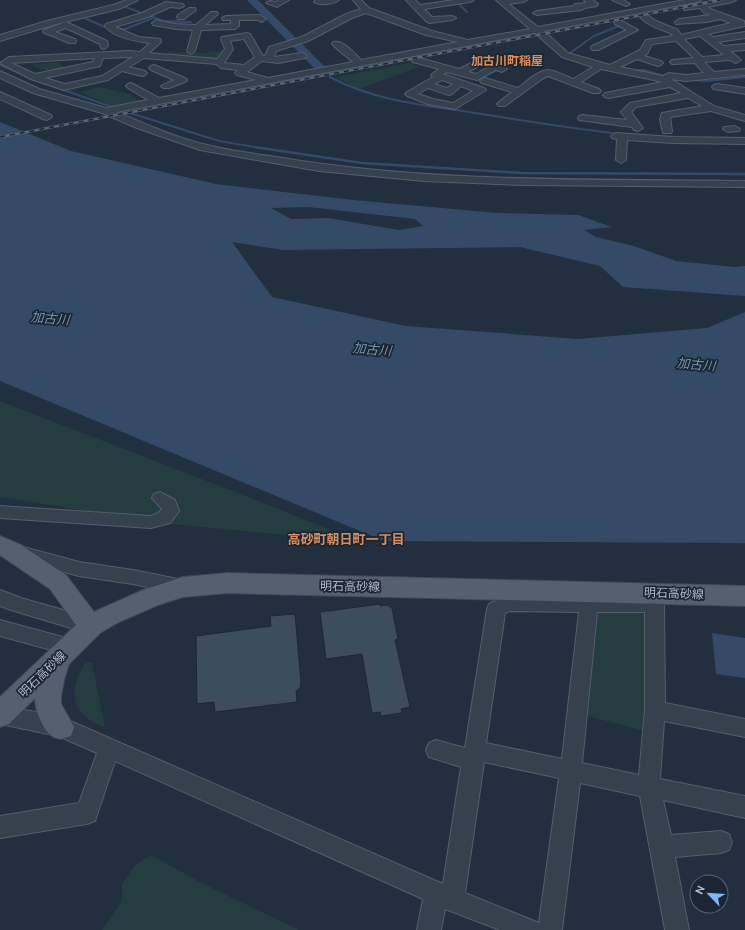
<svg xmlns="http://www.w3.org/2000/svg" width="745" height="930" viewBox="0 0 745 930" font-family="Ubuntu,'Noto Sans JP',sans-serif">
	<rect width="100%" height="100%" fill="#222f3e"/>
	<g fill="#243d3f">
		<polygon points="209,51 225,52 220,60 164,57 167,52 206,53 204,57"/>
		<polygon points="58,62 64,68 51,72 31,65"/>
		<polygon points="414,62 417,62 413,65 418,66 416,68 359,89 336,77"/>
		<polygon points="100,87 129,94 144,103 117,108 80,92"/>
		<polygon points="0,401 269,505 359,542 170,524 0,497"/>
		<polygon points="647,608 649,732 583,715 596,613 601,609"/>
		<path d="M 85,663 L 92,663 L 105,728 C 71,714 67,694 85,663 Z"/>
		<polygon points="151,855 198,881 299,930 102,930 122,901 122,884 135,865"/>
	</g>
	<g fill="#344b67" fill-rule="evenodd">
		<path d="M 0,122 L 71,151 L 216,184 L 353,200 L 498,213 L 578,215 L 612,227 L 584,230 L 596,237 L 634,246 L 676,261 L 734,267 L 745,266 L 745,296 L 623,287 L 600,266 L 520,247 L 283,250 L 232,242 L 272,297 L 406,326 L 578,339 L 707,328 L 745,312 L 745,543 L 384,541 L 0,381 ZM 308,207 L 415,219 L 423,226 L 399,230 L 328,218 L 291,219 L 271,208 Z"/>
		<polygon points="712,633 745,638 745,678 716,674"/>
	</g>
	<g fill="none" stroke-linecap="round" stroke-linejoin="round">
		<g stroke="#344b67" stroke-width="2">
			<polyline points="458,3 467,12"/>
			<polyline points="123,6 144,14"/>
			<polyline points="147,15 164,21 191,22"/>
			<polyline points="80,16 105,27"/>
			<polyline points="118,29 125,29 153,18"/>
			<polyline points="566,53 570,53 594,36 621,25"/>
			<polyline points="0,65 35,80 115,108"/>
			<polyline points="630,70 643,70 667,77"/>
			<path d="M 330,77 C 373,100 421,105 469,112 C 519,120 569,128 620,134"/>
			<polyline points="691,80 707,81 745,77"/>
			<polyline points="130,113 219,141 260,148"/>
		</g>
		<polyline stroke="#344b67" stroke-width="2.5" points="254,147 362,163 522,173 745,174"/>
		<polygon fill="#344b67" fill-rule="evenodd" points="247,0 258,0 326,68 324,70 316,70"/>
	</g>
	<g fill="#3d4d5e" stroke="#1d2835">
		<polygon points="380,604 380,606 387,605 392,608 398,639 395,640 410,707 401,709 402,713 381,716 380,712 372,713 362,654 326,659 320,612"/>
		<polygon points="295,614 301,683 300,688 296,691 297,702 215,712 214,702 197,704 196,636 271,626 270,616"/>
	</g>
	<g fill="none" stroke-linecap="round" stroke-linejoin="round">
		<defs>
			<g id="minor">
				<polygon points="127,0 138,0 119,9 53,25 0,41 0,35 47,21 113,5"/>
				<polygon points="279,0 289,0 277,7 266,3 270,1 276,2"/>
				<path d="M 316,0 L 339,0 C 334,4 319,6 314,2 Z"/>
				<path d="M 353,0 L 361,0 L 369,8 L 432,31 L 468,40 L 530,29 L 496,0 L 527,0 L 523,2 L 509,4 L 538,27 L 684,0 L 701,0 L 697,2 L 544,31 L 568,53 L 610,65 L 640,50 L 646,40 L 673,36 L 672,34 C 661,29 648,26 640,17 L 641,15 L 647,15 L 656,21 L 678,30 L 681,35 L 731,23 L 720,19 L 707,22 L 676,24 L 675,22 L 679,19 L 711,15 L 704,13 L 700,8 L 684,10 L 684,6 L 718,0 L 736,0 L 732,2 L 708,7 L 710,9 L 744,21 L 745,26 L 708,34 L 713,37 L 745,32 L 745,38 L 718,42 L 724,46 L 745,44 L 745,50 L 730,51 L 741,60 L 736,63 L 730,60 L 704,62 L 714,72 L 745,69 L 745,75 L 686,81 L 671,79 L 714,106 L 745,115 L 745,121 L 711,111 L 670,117 L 672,131 L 671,133 L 663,133 L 660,119 L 662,113 L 702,106 L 688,98 L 636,107 L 631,112 L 643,128 L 638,131 L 634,130 L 632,127 L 579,120 L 578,118 L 579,116 L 583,115 L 627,120 L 621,112 L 630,103 L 681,93 L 670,87 L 608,98 L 605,97 L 603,95 L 605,93 L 663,82 L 601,69 L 581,82 L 599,89 L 601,91 L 599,93 L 593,93 L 548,76 L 542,79 L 505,106 L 499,106 L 497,104 L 499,102 L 512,92 L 482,83 L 480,81 L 482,79 L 485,78 L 518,88 C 526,82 538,70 549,70 C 556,71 566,76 573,79 L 593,67 L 562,57 L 535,33 L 117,112 C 145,124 177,138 207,145 C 227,150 249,153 270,156 C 426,183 586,179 745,181 L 745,187 L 522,185 L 424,181 L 319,171 L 200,150 L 137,128 L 102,113 L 33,93 L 0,78 L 0,71 L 39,89 L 106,108 L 148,100 L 128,88 L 126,86 L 128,84 L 131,83 L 159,98 L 256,80 L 237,75 L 235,73 L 238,70 L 221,68 L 216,64 L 144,58 L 129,67 L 145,71 L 147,73 L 145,75 L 142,76 L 122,71 L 108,80 L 64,90 L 31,79 L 0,63 L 9,57 L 129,51 L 140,52 L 150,43 C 136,41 114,38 105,26 L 106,24 L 142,13 L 166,2 L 183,4 L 184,6 L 180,8 L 170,7 L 148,17 L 115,27 L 139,37 L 160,39 L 161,41 L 160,43 L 149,53 L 217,59 L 225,49 L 221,39 L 222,37 L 247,33 L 250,34 L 263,56 L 265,56 L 269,47 L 302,37 L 346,14 L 361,9 ZM 366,13 L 426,35 L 458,42 L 361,60 C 354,53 344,40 333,42 L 332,44 C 338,50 346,56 353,62 L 268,78 L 247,72 L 262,61 L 278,63 L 305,58 L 306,56 L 305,54 L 302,53 L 274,57 L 276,51 L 308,41 L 352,18 ZM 700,36 L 724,55 L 702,57 L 684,39 ZM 244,39 L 255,57 L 244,65 L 224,63 L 233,49 L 230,41 ZM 676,41 L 694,58 L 672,60 L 670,62 L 672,64 L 695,63 L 704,73 L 686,75 L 669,73 L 663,76 L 620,67 L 637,59 L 658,66 L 661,65 L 663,63 L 661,61 L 644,56 L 647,54 L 652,44 ZM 133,57 L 102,76 L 65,84 L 45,78 L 100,66 L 103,58 ZM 95,58 L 93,62 L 35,74 L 11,63 Z"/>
				<polygon points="406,0 415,0 420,5 454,0 474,0 470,2 424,9 432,17 452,16 456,18 452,20 430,23 427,22"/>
				<polygon points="584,0 593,0 598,4 597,6 585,8 581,10 537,15 533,13 537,11 574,6 575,4 586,3"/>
				<polygon points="612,0 623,0 630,4 626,6"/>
				<polygon points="189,8 195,8 196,10 184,19 178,19 177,17 178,15"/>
				<polygon points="211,12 217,12 218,14 205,25 231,24 231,20 223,20 222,18 226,16 260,15 266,19 262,22 258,20 239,20 239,26 235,29 201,30 195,51 191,54 187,51 193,30 176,29 153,25 152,23 156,20 176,24 196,25"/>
				<polygon points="618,19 638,30 598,50 592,50 591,48 592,46 627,30 615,24 614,22"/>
				<polygon points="66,22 107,41 108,46 104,49 101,48 100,44 66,28 55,32 75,39 76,41 75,43 69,43 43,32 44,30"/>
				<path d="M 416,57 L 459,69 L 480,59 L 505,67 L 507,69 L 502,72 L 496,70 L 477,80 L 447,72 L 443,74 L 484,88 L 486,90 L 455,109 L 428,104 L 407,96 L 405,94 L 407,92 L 433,77 L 431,75 L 439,69 L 413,62 L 411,60 ZM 481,65 L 488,67 L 476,74 L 468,72 ZM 442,80 L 453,84 L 447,88 L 434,84 ZM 461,86 L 473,91 L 453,103 L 433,99 L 418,94 L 428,88 L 449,95 L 452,94 Z"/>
				<polygon points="154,65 185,78 187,80 185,82 169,88 163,88 161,86 174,80 151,70 149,68 151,66"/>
				<polygon points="717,84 745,88 745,94 714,89 712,87 714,85"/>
				<polygon points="0,92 51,115 52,117 47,120 43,119 0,99"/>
				<polygon points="735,126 740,129 739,131 728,132 723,129 724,127"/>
				<polygon points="616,133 673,137 745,138 745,144 673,143 627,140 626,160 621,163 616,160 617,139 612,138 611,136"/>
				<polygon points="160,492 175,500 179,511 170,523 151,528 0,518 0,506 151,516 158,513 162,509 152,498 154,494"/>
				<polygon points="20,546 79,562 133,570 183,580 189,582 192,587 189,592 183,594 133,584 79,576 14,558 11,553 14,548"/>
				<path d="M 654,588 L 660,590 L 663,595 L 664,605 L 665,703 L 745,719 L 745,737 L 664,721 L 660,779 L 745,796 L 745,818 L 663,800 L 671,835 L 721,831 L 729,834 L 732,842 L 729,850 L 721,853 L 675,857 L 689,930 L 665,930 L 640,796 L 580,783 L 562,930 L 500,930 L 445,909 L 441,930 L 417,930 L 423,899 L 115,761 L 95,821 L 87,824 L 0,838 L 0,816 L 79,803 L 97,753 L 58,736 L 0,724 L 1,706 L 42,713 L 68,720 L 443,884 L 461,767 L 429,757 L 426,750 L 429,743 L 436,740 L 465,748 L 487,609 L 489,604 L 508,595 L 645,597 L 648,590 ZM 510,611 L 579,612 L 562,759 L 486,743 L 505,613 ZM 597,612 L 645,612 L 645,710 L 639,775 L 582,763 ZM 484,762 L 559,778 L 539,923 L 465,893 Z"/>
				<polygon points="0,590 21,598 98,620 100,626 98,632 91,634 11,610 0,606"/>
				<polygon points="0,620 70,639 77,641 80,647 77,653 70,655 0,636"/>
			</g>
			<path id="major" d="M 0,536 L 21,545 L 66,575 L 94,612 L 143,590 L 183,577 L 228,573 L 745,586 L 745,606 L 228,593 L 183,597 L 158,605 L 119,622 L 100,633 L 69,664 L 64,680 L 61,696 L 61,704 L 74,727 L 71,736 L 61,739 C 58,738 54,738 52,736 C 42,729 35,710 35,698 L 9,724 L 0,727 L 0,697 L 76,625 L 50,589 L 0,555 Z"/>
		</defs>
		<use href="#minor" stroke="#545f6c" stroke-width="2"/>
		<use href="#major" stroke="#3f4a57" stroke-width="2"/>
		<use href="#minor" fill="#36414e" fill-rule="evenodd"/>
		<use href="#major" fill="#54606e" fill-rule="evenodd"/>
		<defs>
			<polyline id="rail" points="0,137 721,0"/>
		</defs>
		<use href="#rail" stroke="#576576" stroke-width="2.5"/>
		<use href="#rail" stroke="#1b2633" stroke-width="1.5" stroke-dasharray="5" stroke-linecap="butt"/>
	</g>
	<g text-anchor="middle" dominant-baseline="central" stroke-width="3.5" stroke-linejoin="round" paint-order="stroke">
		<g font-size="12" font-weight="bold" fill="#dc8e5a" stroke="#1b2633">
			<text x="507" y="60">加古川町稲屋</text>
		</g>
		<g font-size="12" fill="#b2bcc9" stroke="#1b2633">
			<text transform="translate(350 586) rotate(1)">明石高砂線</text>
			<text transform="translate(674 593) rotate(2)">明石高砂線</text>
			<text transform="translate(42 674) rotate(-44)">明石高砂線</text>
		</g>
		<g font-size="13" font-style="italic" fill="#7793b3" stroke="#1b2633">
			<text transform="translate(50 318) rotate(5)">加古川</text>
			<text transform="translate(372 349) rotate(5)">加古川</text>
			<text transform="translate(696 364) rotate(5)">加古川</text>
		</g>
		<g font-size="13" font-weight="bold" fill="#dc8e5a" stroke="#1b2633">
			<text x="346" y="539">高砂町朝日町一丁目</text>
		</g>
	</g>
	<g transform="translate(709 894) rotate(295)"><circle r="19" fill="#1b2633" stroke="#57626f"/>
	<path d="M0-3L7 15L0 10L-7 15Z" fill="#81b6ff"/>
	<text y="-6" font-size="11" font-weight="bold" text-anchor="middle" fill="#b2bcc9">N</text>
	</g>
</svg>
